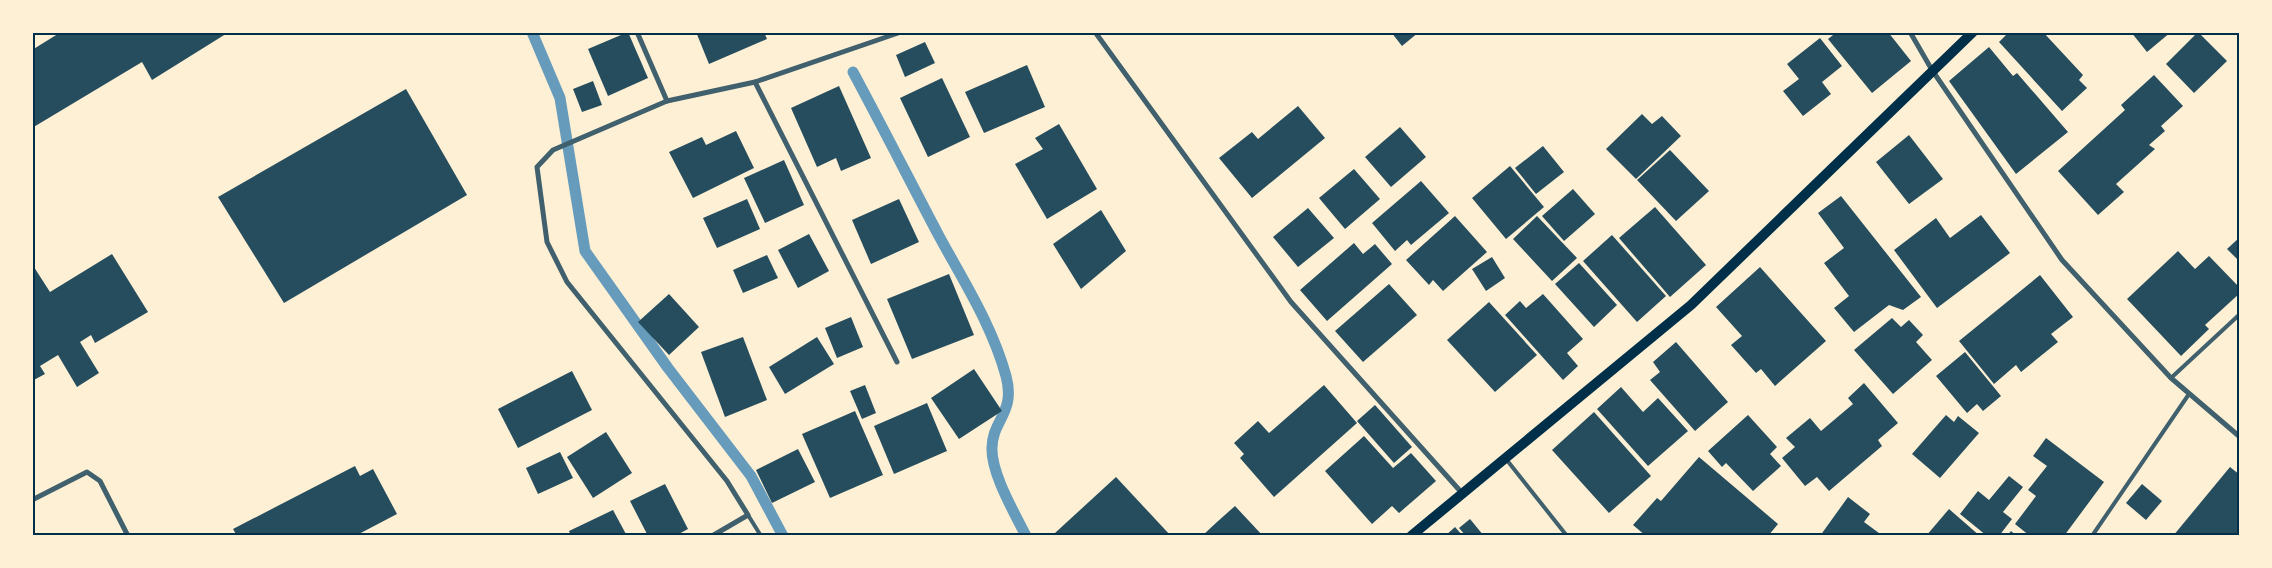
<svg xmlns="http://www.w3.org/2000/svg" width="2272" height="568" viewBox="0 0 2272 568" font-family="'Roboto Condensed',sans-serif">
	<rect width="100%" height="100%" fill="#fdf0d5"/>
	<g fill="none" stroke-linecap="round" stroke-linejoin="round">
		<g stroke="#669bbc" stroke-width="11">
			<polyline points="532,32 560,98 585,251 668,368 751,476 783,536"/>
			<path d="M 853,72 C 882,126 910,181 939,236 C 964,282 992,325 1006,376 C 1016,413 992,420 992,448 C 991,473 1014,512 1026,536"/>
		</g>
	</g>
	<g fill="#264d5e">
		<polygon points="61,32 229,32 152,80 142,62 32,128 32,50"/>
		<polygon points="628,32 648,78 608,96 588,49"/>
		<polygon points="696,32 764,32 767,39 709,64"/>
		<polygon points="1391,32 1419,32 1402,46"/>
		<polygon points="1837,32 1888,32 1911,61 1872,93 1828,39"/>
		<polygon points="2009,32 2043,32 2083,75 2079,80 2087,88 2062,111 1999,42"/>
		<polygon points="2131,32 2171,32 2147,52"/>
		<polygon points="2198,32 2227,61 2194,93 2166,64"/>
		<polygon points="1820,38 1842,66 1822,82 1831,94 1803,116 1783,91 1799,79 1787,64"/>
		<polygon points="925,42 935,63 905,77 896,55"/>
		<polygon points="1989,47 2013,76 2017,73 2068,132 2016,174 1949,81"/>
		<polygon points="1027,65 1045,107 984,133 965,92"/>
		<polygon points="2154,75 2183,106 2161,126 2165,131 2149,145 2155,149 2116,184 2124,192 2098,215 2058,171 2125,110 2121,105"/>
		<polygon points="942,78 970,137 928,157 900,98"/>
		<polygon points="593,81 602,105 582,112 573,89"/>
		<polygon points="839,86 871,158 841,171 836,158 817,167 791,108"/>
		<polygon points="406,89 467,195 284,303 218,197"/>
		<polygon points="1298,106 1325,138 1252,198 1219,158 1252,132 1258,139"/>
		<polygon points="1642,114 1652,124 1662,116 1681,136 1636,179 1606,149"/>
		<polygon points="1059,124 1097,189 1047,219 1015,164 1043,149 1035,138"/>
		<polygon points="1400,127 1426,157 1391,187 1365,157"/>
		<polygon points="736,131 754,168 693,198 669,152 702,137 706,145"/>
		<polygon points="1909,135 1943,179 1909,204 1876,162"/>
		<polygon points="1543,146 1564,172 1536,194 1515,168"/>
		<polygon points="1670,150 1709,191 1676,221 1637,180"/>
		<polygon points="784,160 804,205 765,223 744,178"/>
		<polygon points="1510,166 1544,207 1506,239 1472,198"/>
		<polygon points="1354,169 1380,199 1345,229 1319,198"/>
		<polygon points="1421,181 1449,213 1411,245 1407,240 1395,251 1372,223"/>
		<polygon points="1573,189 1595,214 1564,241 1542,216"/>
		<polygon points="1841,196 1921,297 1903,310 1889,305 1854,332 1834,308 1849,296 1824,263 1844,248 1818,213"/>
		<polygon points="747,199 760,229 717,248 703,218"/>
		<polygon points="899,199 919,242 871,264 852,220"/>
		<polygon points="1655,207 1706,265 1670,297 1619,238"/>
		<polygon points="1308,208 1334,238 1298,267 1273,237"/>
		<polygon points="1101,210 1126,251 1081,289 1053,244"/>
		<polygon points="1981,215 2010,253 1937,308 1894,250 1936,218 1950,238"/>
		<polygon points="1455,216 1487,252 1443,291 1433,280 1429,285 1406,260"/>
		<polygon points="1537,216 1577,258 1552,281 1513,239"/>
		<polygon points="809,234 829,271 798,288 778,250"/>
		<polygon points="1612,235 1666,296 1637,322 1583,261"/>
		<polygon points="2240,237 2240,262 2227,249"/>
		<polygon points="1354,243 1363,254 1375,244 1392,264 1327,321 1300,290"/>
		<polygon points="2178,251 2195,269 2209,256 2240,288 2240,293 2205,325 2209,329 2181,356 2127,299"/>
		<polygon points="112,254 148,312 95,343 91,335 80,342 99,373 77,387 58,355 40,366 45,374 32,381 32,264 50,292"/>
		<polygon points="767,255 778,278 743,293 733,270"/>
		<polygon points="1492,257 1505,278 1486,291 1472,269"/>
		<polygon points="1579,263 1617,305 1594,327 1555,284"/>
		<polygon points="1760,267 1826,341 1775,386 1761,369 1756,373 1731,345 1742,336 1716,307"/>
		<polygon points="949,274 974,335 912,359 887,299"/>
		<polygon points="2040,275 2073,317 2051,334 2058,342 2021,372 2016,365 1994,384 1959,341"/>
		<polygon points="1389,284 1417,315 1363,362 1335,331"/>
		<polygon points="669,294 699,327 669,355 638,322"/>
		<polygon points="1543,294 1583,339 1567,353 1578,366 1563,380 1505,315 1520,301 1526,308"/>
		<polygon points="1489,302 1537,355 1495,392 1447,340"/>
		<polygon points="851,317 863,347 837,358 825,328"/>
		<polygon points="1892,318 1901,327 1909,320 1923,335 1916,342 1932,360 1893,394 1854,350"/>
		<polygon points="743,337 767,400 725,417 701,352"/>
		<polygon points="817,337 834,364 785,394 769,367"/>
		<polygon points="1676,342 1728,402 1695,431 1650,380 1660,372 1653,362"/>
		<polygon points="1965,352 2001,396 1983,411 1977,404 1967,413 1936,376"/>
		<polygon points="974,369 1002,411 959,439 931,398"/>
		<polygon points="572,371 592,410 518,448 498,409"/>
		<polygon points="1864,383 1898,423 1878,440 1882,446 1829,491 1817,477 1805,486 1782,458 1795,447 1786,438 1810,418 1821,431 1853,404 1848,398"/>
		<polygon points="865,385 876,413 862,419 850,391"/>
		<polygon points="1324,385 1357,423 1274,497 1240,458 1244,454 1234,443 1258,421 1269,433"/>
		<polygon points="1621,387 1643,412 1658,398 1688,431 1648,466 1597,409"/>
		<polygon points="927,403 947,451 894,474 874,426"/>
		<polygon points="1375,405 1412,447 1394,463 1357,421"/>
		<polygon points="855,411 883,475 830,498 802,434"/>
		<polygon points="1594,412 1651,476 1609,513 1552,450"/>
		<polygon points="1748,415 1777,447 1770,454 1781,466 1753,491 1726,463 1722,467 1708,451"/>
		<polygon points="1946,415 1954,422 1958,416 1979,433 1940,478 1912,454"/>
		<polygon points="606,432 632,473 593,498 567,457"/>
		<polygon points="1364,436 1393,468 1411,453 1436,481 1399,513 1392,506 1372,524 1325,471"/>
		<polygon points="2046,438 2104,482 2064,536 2030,536 2015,524 2036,496 2028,490 2047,466 2033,456"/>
		<polygon points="798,449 815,482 772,503 756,470"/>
		<polygon points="560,452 573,478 538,494 526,468"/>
		<polygon points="1699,457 1778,524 1768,536 1646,536 1633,525 1657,498 1661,501"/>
		<polygon points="355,466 360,476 373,469 397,514 355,536 237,536 233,529"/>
		<polygon points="2230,467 2240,475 2240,536 2173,536"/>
		<polygon points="2009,476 2023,487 2003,512 2012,519 1999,536 1987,536 1960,514 1978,491 1989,500"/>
		<polygon points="1116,477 1171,536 1058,536 1055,533"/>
		<polygon points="665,484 688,529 675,536 648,536 630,501"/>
		<polygon points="2142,484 2162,501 2146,520 2126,503"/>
		<polygon points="1848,497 1870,514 1864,522 1883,536 1820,536"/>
		<polygon points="1235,506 1263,536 1202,536 1217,522"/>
		<polygon points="1949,509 1980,536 1926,536"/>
		<polygon points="613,510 627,536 571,536 569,531"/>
		<polygon points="1470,519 1484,536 1466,536 1459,528"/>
		<polygon points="1455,527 1463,536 1445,536"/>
		<polygon points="2011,531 2017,536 2007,536"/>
	</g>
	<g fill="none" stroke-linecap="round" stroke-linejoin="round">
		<g stroke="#3f606c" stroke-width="4">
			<polyline points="2171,378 2240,314"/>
			<polyline points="1506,459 1567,536"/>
			<polyline points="748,515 761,536"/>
			<polyline points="2092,536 2189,394"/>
		</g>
		<g stroke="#3f606c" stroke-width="5">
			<polyline points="637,32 667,101"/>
			<polyline points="1095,32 1291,302 1462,493"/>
			<polyline points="1910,32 1932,70 2062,260 2171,378 2240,437"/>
			<polyline points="755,82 897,362"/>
			<polyline points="32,500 87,472 100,481 128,536"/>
			<polyline points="712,536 748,515 727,481 567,282 547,242 537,167 553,150 667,101 755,82 901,32"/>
		</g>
		<polyline stroke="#003049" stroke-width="10" points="1411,536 1691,305 1973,32"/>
	</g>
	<rect width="2272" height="568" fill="none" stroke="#fdf0d5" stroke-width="68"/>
	<rect x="34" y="34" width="2204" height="500" fill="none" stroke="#003049" stroke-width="2"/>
</svg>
